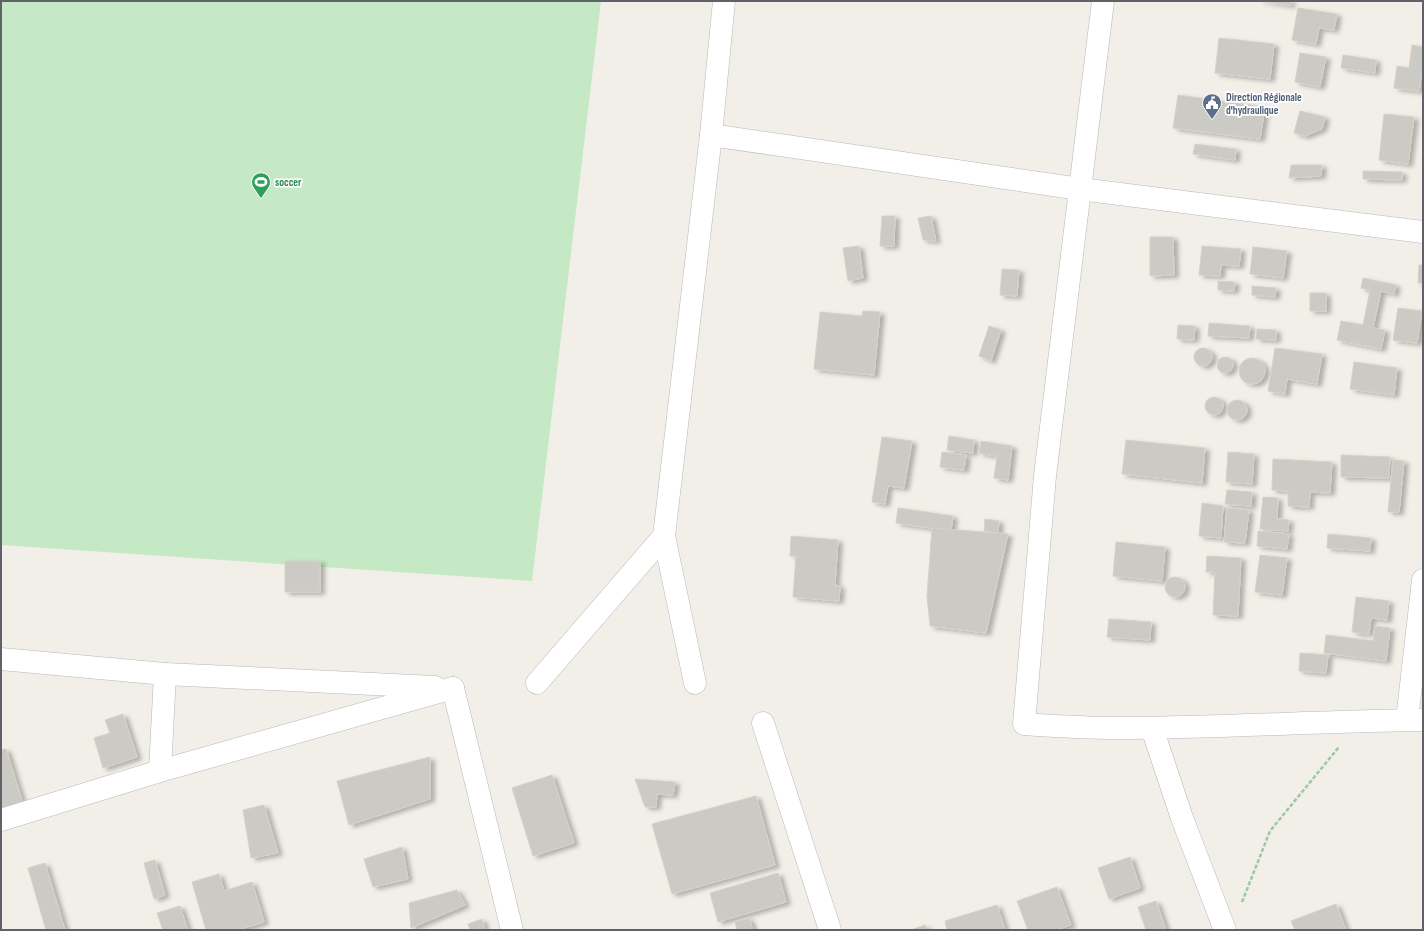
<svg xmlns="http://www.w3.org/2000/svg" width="1424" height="931" viewBox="0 0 1424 931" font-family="'Sofia Sans Condensed',sans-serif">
	<defs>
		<filter id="shadow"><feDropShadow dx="4.5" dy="2.5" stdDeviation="2" flood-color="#0004"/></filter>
	</defs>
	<rect width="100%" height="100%" fill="#f1efe8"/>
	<polygon fill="#c5e8c5" points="1,1 601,1 532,581 1,545"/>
	<g fill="#cccac5" stroke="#d6d1c6" filter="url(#shadow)">
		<polygon points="1259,1 1291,1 1291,5"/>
		<polygon points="1298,8 1337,14 1334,30 1319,28 1316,44 1292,40"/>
		<polygon points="1219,38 1274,44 1270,79 1215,73"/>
		<polygon points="1412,45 1423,47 1423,65 1419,91 1394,88 1397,66 1409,68"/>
		<polygon points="1300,53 1326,57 1320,87 1295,82"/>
		<polygon points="1343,55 1376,60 1375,73 1341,68"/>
		<polygon points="1178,95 1265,107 1260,139 1173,128"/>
		<polygon points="1300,111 1325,117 1322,129 1305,136 1294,133"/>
		<polygon points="1384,114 1414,117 1408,164 1379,160"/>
		<polygon points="1195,144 1236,149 1235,160 1193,154"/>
		<polygon points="1291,165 1322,165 1321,176 1289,178"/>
		<polygon points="1363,171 1402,172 1402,180 1363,179"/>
		<polygon points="882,216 895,216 894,246 880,246"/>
		<polygon points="931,216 936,241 923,240 918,218"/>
		<polygon points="1150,237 1173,237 1174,275 1150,276"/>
		<polygon points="859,246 863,278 848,281 843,248"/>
		<polygon points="1202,246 1241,249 1239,266 1221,265 1220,276 1199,275"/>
		<polygon points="1253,247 1287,251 1283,278 1250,274"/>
		<polygon points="1419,265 1423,265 1423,283 1418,283"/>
		<polygon points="1002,269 1019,270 1017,296 1000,295"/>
		<polygon points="1363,278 1396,285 1394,294 1381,291 1373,328 1385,330 1381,349 1337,340 1341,321 1363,325 1370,290 1361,288"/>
		<polygon points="1218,281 1235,282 1234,291 1218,290"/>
		<polygon points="1252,286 1276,288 1275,297 1252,295"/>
		<rect x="1310" y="293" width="16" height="18"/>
		<polygon points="1398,308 1422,311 1417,343 1393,340"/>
		<polygon points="863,311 880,312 874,375 814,369 820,312 862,316"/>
		<polygon points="1209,323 1250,326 1249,338 1208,336"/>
		<polygon points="1178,325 1195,326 1194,340 1177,339"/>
		<polygon points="989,326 1001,330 991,361 979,356"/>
		<polygon points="1257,329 1276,330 1276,340 1256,339"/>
		<polygon points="1275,348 1322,354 1317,384 1287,379 1285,394 1268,391"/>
		<circle cx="1203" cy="357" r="9"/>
		<circle cx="1225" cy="365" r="8"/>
		<circle cx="1252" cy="371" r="13"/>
		<polygon points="1354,362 1397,368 1394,395 1350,389"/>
		<circle cx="1214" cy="406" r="9"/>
		<circle cx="1237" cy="410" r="10"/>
		<polygon points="949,436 974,440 973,453 947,450"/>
		<polygon points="882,437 912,441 904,488 888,486 885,504 872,502"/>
		<polygon points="1126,440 1205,448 1202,483 1122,474"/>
		<polygon points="981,441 1012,446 1008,480 994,478 997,456 979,453"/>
		<polygon points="942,452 966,455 964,470 940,467"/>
		<polygon points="1228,452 1254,454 1252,484 1226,482"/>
		<polygon points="1341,455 1390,457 1389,478 1341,477"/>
		<polygon points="1273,459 1332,462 1330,493 1310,492 1309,507 1288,506 1288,491 1272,490"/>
		<polygon points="1393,460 1404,461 1399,512 1388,512"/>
		<polygon points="1227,490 1252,492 1251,506 1225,504"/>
		<polygon points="1263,497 1278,498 1277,519 1289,520 1288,531 1260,529"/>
		<polygon points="1202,503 1223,506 1221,538 1199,536"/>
		<polygon points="898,508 953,516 951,531 896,523"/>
		<polygon points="1227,508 1249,510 1245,543 1224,542"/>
		<polygon points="985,519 999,521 998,533 984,531"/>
		<polygon points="932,528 1008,534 986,633 930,626 927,596"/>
		<polygon points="1258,531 1289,534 1287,549 1257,546"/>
		<polygon points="1328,534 1371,538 1370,551 1327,548"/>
		<polygon points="791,536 838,540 835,585 840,586 839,601 793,597 796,556 790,556"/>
		<polygon points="1116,542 1165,547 1162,581 1113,576"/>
		<polygon points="1260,555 1287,558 1282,595 1255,592"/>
		<polygon points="1207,556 1241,558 1238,616 1213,615 1215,572 1206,572"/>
		<rect x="285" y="561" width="35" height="31"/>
		<circle cx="1175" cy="587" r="10"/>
		<polygon points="1356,597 1389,601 1387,620 1371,618 1369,634 1352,632"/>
		<polygon points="1109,619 1151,622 1150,640 1107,637"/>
		<polygon points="1375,626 1390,628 1386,661 1324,653 1326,635 1373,641"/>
		<polygon points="1300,653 1328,655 1326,673 1299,671"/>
		<polygon points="123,714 137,757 103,768 94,738 110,733 105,720"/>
		<polygon points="6,749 23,804 1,810 1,750"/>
		<polygon points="430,757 430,799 349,825 337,781"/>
		<polygon points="552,775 574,843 533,856 512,788"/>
		<polygon points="635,779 675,782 673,795 657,794 656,807 645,807"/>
		<polygon points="756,796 775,865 672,894 652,824"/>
		<polygon points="264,805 278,853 251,858 243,810"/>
		<polygon points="402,847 408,879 373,887 364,859"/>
		<polygon points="1130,857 1140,888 1109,899 1098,868"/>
		<polygon points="155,860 165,895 154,899 144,863"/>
		<polygon points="45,863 65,930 46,930 28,868"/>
		<polygon points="778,873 786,902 718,922 710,893"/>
		<polygon points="219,874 224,891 252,882 264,922 237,930 206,930 192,882"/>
		<polygon points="1057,887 1071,925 1056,930 1028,930 1017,901"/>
		<polygon points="457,890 465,905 411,928 409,903"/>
		<polygon points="1156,901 1166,930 1146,930 1138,907"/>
		<polygon points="1336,904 1346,930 1295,930 1291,921"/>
		<polygon points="997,905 1005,930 947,930 945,921"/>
		<polygon points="180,906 188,930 163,930 157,913"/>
		<polygon points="749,918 753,930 737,930 735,922"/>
		<polygon points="482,919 485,930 470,930 468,924"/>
		<polygon points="925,925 927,930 911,930"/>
	</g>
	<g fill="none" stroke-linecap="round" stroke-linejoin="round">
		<defs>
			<g id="minor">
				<path d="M 1103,1 L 1045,476 L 1024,724 C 1055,726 1085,728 1116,728 C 1218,728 1321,721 1423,720"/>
				<polyline points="711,135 1080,189 1423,232"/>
				<polyline points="1,659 165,674 435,687"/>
				<polyline points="537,683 664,536"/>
				<polyline points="695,683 664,536 711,135 724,1"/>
				<polyline points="453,688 512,930"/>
				<polyline points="1407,720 1423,580"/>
				<polyline points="763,723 830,930"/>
				<polyline points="1152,728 1182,818 1225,930"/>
				<polyline points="160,771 165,674"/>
				<polyline points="1,820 160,771 453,688"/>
			</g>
		</defs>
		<use href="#minor" stroke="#b5b8bc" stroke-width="23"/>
		<polyline stroke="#9cc7a9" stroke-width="2.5" stroke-dasharray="4 2" stroke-linecap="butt" points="1242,902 1270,831 1339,747"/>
		<use href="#minor" stroke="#fff" stroke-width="22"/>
	</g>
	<defs>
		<symbol id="civic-pin" viewBox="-11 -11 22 30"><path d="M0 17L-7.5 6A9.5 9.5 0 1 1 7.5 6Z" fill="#5c6f8a" stroke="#fff"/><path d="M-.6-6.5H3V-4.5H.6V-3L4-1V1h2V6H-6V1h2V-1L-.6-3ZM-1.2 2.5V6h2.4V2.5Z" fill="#fff"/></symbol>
		<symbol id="stadium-pin" viewBox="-11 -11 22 30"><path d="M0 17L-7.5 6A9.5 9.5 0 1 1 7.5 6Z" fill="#2e9e5b" stroke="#fff"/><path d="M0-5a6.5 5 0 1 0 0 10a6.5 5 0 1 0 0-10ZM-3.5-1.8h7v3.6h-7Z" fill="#fff"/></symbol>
	</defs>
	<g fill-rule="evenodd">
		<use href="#civic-pin" x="1201" y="92" width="22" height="30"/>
		<use href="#stadium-pin" x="250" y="171" width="22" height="30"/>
	</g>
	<g text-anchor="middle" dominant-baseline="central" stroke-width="3.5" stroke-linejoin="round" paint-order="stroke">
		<g font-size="11" font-weight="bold" fill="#4e5e75" stroke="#fff" text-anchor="start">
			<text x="1226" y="97">Direction Régionale<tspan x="1226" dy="13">d'hydraulique</tspan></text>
		</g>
		<g font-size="11" font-weight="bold" fill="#27864d" stroke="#fff" text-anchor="start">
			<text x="275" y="182">soccer</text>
		</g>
	</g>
	<rect width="1424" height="931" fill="none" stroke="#5f6368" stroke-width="4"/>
</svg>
